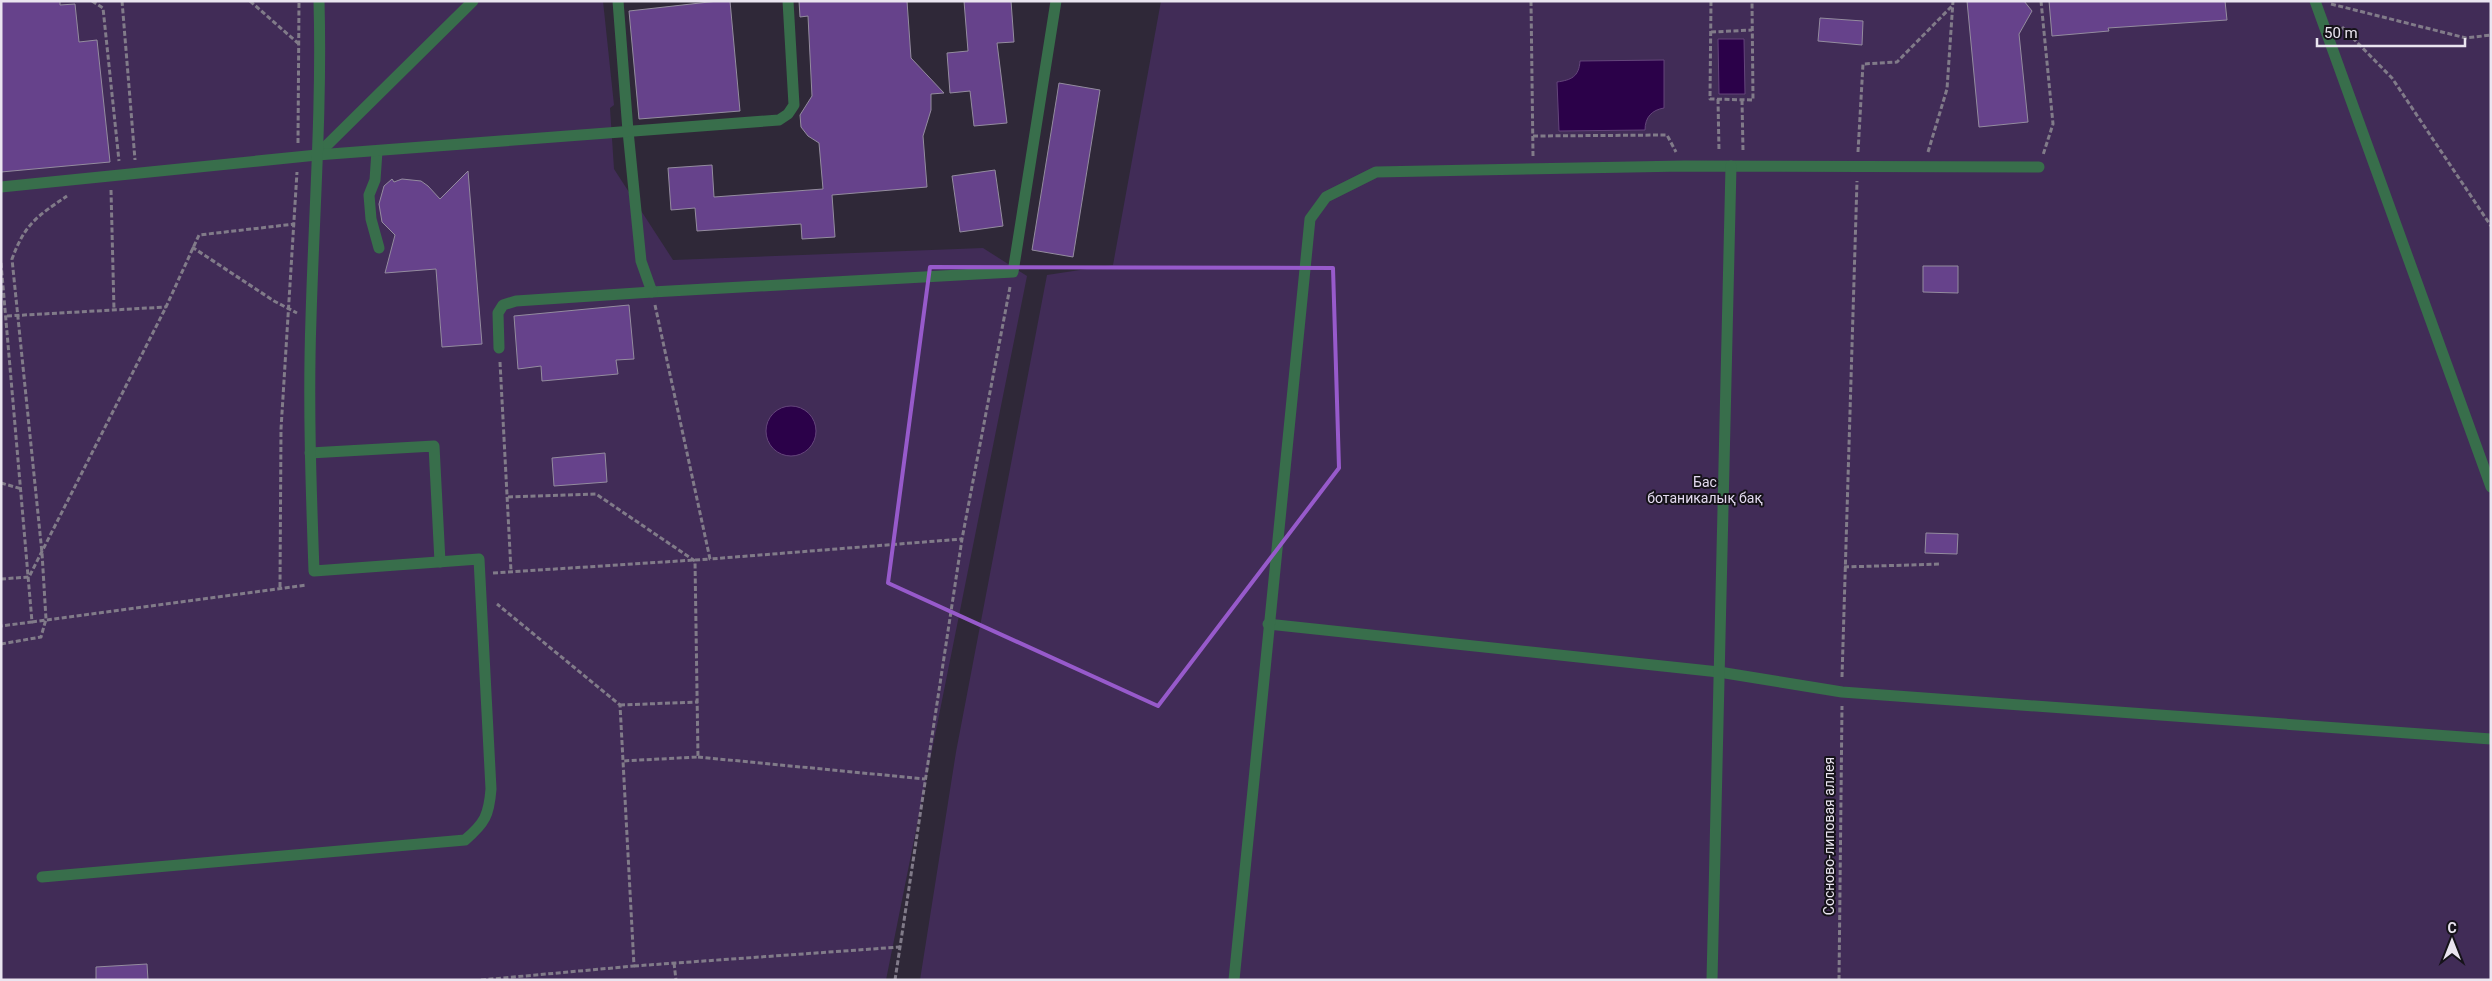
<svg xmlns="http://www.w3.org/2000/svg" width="2492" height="981" viewBox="0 0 2492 981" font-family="Roboto,sans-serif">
	<rect width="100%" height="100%" fill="#2f2838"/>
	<g fill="#412c57">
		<polygon points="1,1 603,1 614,105 610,108 614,169 673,260 983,248 1027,276 886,980 1,980"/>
		<polygon points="1161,1 2491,1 2491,980 920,980 956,752 1047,275 1113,265"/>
	</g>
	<g fill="#2b0149" stroke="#64457b">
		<polygon points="1718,39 1744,39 1745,94 1719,94"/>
		<path d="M 1664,60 L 1664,108 C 1652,110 1645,117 1645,130 L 1559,131 L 1557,82 C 1571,80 1579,77 1580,61 Z"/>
		<circle cx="791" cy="431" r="25"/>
	</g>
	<g fill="#66428b" stroke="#948c9f">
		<polygon points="1,1 60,1 60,5 75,4 79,42 97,40 110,162 1,172"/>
		<polygon points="718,1 730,1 740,111 639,119 629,11"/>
		<polygon points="799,1 907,1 911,58 944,93 931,94 931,110 923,136 927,187 832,195 835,237 802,239 801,224 697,231 695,208 671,210 668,168 712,165 714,197 823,189 819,143 808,136 801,127 800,115 812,96 808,16 800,17"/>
		<polygon points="964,1 1011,1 1014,42 997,43 1007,123 974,126 970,91 950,93 947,53 968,51"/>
		<polygon points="1967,1 2024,1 2032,11 2019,34 2028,122 1979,127"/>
		<polygon points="2049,1 2225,1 2227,20 2108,28 2109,31 2052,36"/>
		<polygon points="1820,18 1863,21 1862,45 1818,41"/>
		<polygon points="1059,83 1100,90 1073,257 1032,250"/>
		<polygon points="995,170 1003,226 960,232 952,176"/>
		<polygon points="468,171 482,344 442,347 436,269 385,273 395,235 382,222 379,204 384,186 392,179 394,182 402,179 421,181 428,186 440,199"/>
		<polygon points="1923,266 1958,266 1958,293 1923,292"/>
		<polygon points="629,305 634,359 616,360 618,374 542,381 541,366 518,369 514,316"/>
		<polygon points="605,453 607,482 554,486 552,458"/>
		<polygon points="1926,533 1958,534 1957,554 1925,553"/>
		<polygon points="147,964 148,980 96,980 96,967"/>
	</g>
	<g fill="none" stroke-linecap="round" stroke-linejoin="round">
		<g stroke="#817b89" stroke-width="3" stroke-dasharray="5 2.5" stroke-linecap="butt">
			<polyline points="92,1 103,8 119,161"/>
			<polyline points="122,1 135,160"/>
			<polyline points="250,1 300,45"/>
			<polyline points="1531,1 1533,156"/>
			<polyline points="1711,1 1710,99 1753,100 1752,1"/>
			<polyline points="2041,1 2053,124 2043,155"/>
			<polyline points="2331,4 2466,38 2491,35"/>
			<polyline points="2342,27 2392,78 2491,226"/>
			<polyline points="1711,32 1752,30"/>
			<polyline points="1718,99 1719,151"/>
			<polyline points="1742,100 1743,151"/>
			<polyline points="1533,136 1667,135 1676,152"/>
			<polyline points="298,143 299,1"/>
			<polyline points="1858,152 1863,64 1897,62 1953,5"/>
			<polyline points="1928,152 1947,89 1953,1"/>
			<polyline points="111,190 114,310"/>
			<polyline points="192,247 274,301 297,313"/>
			<polyline points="1,263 32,622 1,626"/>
			<polyline points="655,305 710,559 962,539"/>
			<polyline points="7,316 166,307"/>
			<polyline points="500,362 511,571"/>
			<polyline points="1,483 22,489"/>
			<polyline points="508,497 596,494 695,561 698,757 622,761"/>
			<polyline points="1844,567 1941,564"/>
			<polyline points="493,573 710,559"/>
			<polyline points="1,579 29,577 166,307 199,235 295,224"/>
			<polyline points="280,587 281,429 297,172"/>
			<polyline points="32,622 307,585"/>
			<path d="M 1,644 L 41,637 L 46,619 L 42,553 L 12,259 C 25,224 36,217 67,196"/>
			<polyline points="1842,677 1857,181"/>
			<polyline points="620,705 698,702"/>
			<polyline points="698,757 925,779"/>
			<polyline points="674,963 676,980"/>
			<polyline points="634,966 900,947"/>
			<polyline points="481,980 634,966 620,705 497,604"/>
			<polyline points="895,980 962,539 1010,287"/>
			<polyline points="1839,980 1842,706"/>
		</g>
		<g stroke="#386e4b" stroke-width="11">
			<polyline points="618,1 628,131 641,261 652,292 1013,272 1056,1"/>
			<polyline points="2315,1 2491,487"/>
			<polyline points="377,151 375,180 369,195 371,219 379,248"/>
			<polyline points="317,155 473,1"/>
			<polyline points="1,187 317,155 779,120 788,114 794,105 788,1"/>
			<polyline points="499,348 498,313 503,305 516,301 652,292"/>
			<polyline points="310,453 434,446 440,562"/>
			<polyline points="1268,624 1719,672 1842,692 2491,739"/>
			<path d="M 42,877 L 465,840 C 485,823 489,815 491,789 L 479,559 L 314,571 C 311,487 308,402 311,318 C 314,212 322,107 319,1"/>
			<polyline points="1234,980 1310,219 1326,197 1376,172 1684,166 2039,167"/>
			<polyline points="1712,980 1731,166"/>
		</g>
	</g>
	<path fill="none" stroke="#975acb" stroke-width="4" stroke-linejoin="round" d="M 930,267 L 1333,268 L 1339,468 L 1158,706 L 888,583 Z"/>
	<g text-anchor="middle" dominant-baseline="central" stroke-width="4" stroke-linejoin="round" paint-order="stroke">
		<g font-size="14" fill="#e4dbf0" stroke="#16131a">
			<text x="1705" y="482">Бас<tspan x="1705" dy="16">ботаникалық бақ</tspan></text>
		</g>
		<g font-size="14" fill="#eae5f0" stroke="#16131a">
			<text transform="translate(1829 836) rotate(-90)">Сосново-липовая аллея</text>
		</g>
	</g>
	<rect width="2492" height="981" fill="none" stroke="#eae5f0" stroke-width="5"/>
	<g transform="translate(2452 941)" stroke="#16131a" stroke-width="4" paint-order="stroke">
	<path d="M0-4L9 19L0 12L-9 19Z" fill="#eae5f0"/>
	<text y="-8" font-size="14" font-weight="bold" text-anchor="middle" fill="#eae5f0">С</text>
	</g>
	<path d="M2317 38v8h148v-8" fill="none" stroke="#eae5f0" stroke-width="2.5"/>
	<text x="2324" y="38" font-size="15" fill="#eae5f0" stroke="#16131a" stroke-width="4" paint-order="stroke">50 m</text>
</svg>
